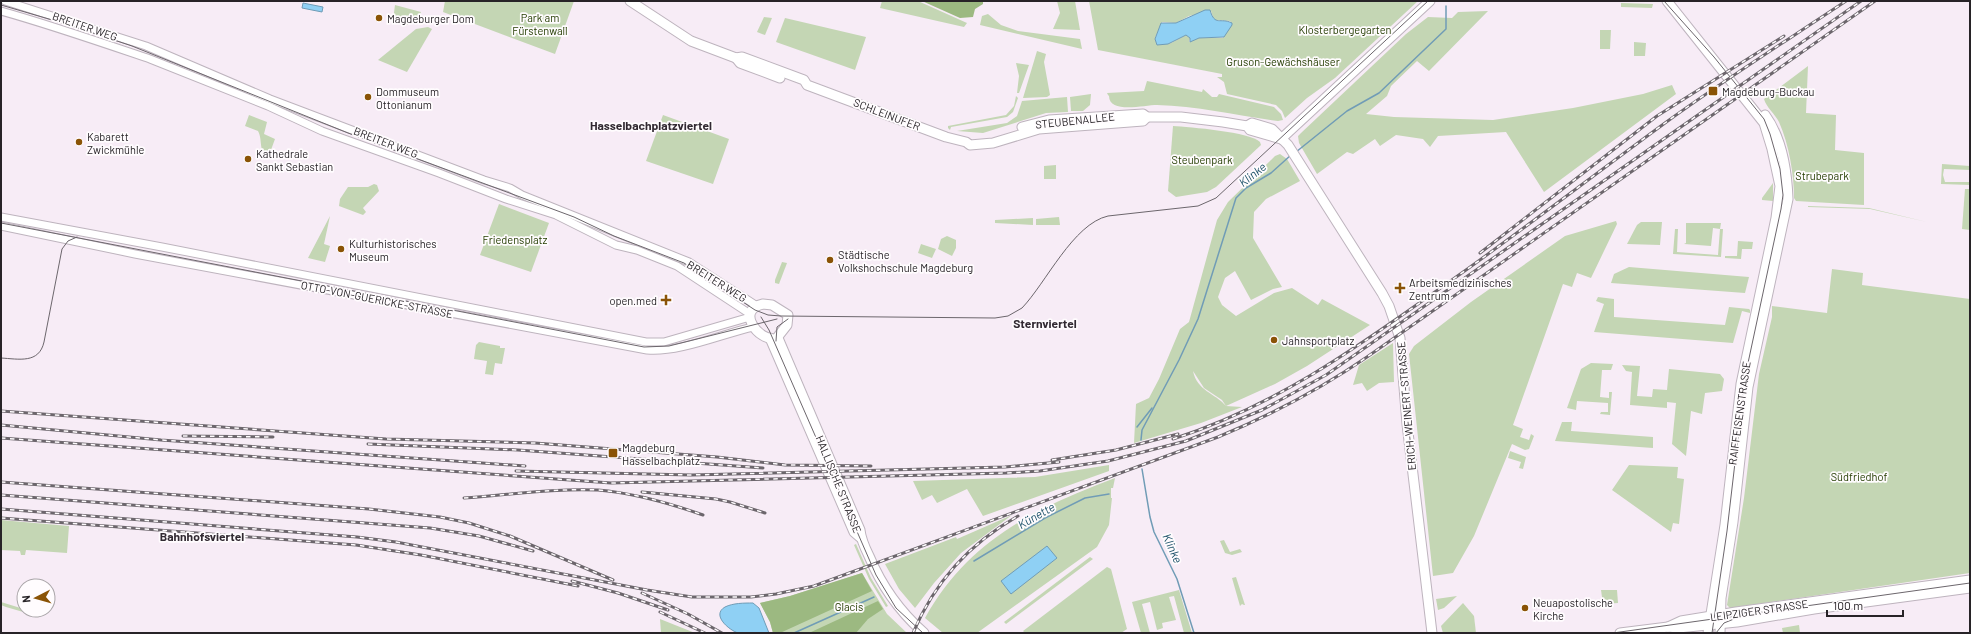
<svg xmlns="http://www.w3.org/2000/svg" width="1971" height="634" viewBox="0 0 1971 634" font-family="Barlow,sans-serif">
	<rect width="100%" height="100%" fill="#f7ecf6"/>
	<g fill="#c4d6b4" fill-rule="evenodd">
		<polygon points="445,1 574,1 555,54 443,12"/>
		<polygon points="882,1 918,1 967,23 964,27 880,8"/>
		<polygon points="1057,1 1075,1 1080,30 1053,29 1060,13"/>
		<path d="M 1089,1 L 1418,1 L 1335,78 L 1307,98 L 1285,118 L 1282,111 L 1276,105 L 1227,94 L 1224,82 L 1217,77 L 1222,77 L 1222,74 L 1098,50 ZM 1211,11 L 1214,20 L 1230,21 L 1232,24 L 1223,38 L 1199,38 L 1189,42 L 1190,38 L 1186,35 L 1171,43 L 1157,45 L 1155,38 L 1162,22 L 1176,23 L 1189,16 Z"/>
		<polygon points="1621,3 1653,4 1652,8 1621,7"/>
		<polygon points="395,5 421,12 420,14 407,25 401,21 393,20"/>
		<polygon points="1488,11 1429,71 1417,61 1391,86 1387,96 1366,114 1394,117 1493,120 1573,108 1643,94 1672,85 1676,94 1544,192 1506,132 1438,136 1430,147 1423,139 1396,135 1380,146 1375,139 1353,154 1347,152 1317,174 1299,143 1298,136 1301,133 1406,34 1428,17 1452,18 1458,12"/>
		<polygon points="988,14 1001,25 1018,31 1080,39 1082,49 980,25 982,16"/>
		<polygon points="764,17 772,18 765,35 757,32"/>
		<polygon points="785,18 866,37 855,70 776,42"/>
		<polygon points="428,27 432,29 407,72 378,60 416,29"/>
		<polygon points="1600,30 1611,30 1610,49 1600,49"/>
		<polygon points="1634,42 1646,43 1645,56 1634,56"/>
		<polygon points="1037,51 1046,54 1044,62 1050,95 1047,97 1023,98"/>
		<polygon points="1016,63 1029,65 1019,93 1017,93 1019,76"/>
		<path d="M 1808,66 L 1806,113 L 1836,115 L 1835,150 L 1864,153 L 1864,205 L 1796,201 L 1794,198 C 1794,175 1789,144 1779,122 C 1775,114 1766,107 1764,99 Z"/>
		<path d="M 1147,81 L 1202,92 L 1203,89 L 1212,97 L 1217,97 L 1219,94 L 1274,107 L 1281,114 L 1283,120 L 1278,121 C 1238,116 1198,106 1157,105 C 1144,105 1109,114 1109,96 L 1108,95 L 1107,93 L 1144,91 Z"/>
		<polygon points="1091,94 1090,105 1083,111 1071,111 1070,97"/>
		<polygon points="1016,96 1018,98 1013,112 1007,117 951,127 950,130 948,128 948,126 1006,115 1014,106"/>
		<polygon points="1067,97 1068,112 1046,113 983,133 957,131 1007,123 1017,116 1022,101"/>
		<path d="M 249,115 L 267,122 L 264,134 L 275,139 L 268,158 C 258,151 263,140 258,131 L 245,126 Z"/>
		<polygon points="663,115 729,139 713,184 646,161"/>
		<path d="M 1173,126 C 1189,127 1251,132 1260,142 L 1261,145 L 1216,187 L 1207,192 L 1176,197 L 1168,191 Z"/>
		<path d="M 1280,154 L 1287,159 L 1300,181 L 1266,199 L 1254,212 L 1253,238 L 1282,287 L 1273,289 L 1251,300 L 1235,271 L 1225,278 L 1218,297 L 1222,305 L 1236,316 L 1274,293 L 1292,288 L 1318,305 L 1322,299 L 1370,325 L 1307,366 L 1275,384 L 1226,406 L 1222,400 L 1204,388 L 1193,371 C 1197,391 1215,393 1226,406 L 1242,407 L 1201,423 L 1134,443 L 1136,404 L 1149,398 L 1159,379 L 1180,329 L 1189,322 L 1217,220 L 1228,202 L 1275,156 Z"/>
		<polygon points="1942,164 1970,166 1970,170 1944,169 1943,175 1945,182 1970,182 1970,185 1941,184"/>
		<polygon points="1056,165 1056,179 1044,179 1044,166"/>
		<polygon points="1773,183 1773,201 1762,200 1762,198"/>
		<polygon points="374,184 377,185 379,191 363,208 366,212 363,215 339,206 340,199 348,187 368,187"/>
		<polygon points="1965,189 1970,189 1970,230 1962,229"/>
		<polygon points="499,204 549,223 531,272 480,255"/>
		<polygon points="1808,206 1869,208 1927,222 1870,209 1808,207"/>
		<polygon points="330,216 324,244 330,246 325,262 308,258"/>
		<polygon points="1059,217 1060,225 1036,225 1036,219"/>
		<polygon points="1033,218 1033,225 995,223 995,220"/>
		<polygon points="1616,221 1617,224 1591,278 1577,273 1572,287 1563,284 1513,425 1523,429 1520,437 1529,440 1531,434 1534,436 1529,449 1525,450 1512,444 1474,536 1453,573 1433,576 1409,354 1414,346 1471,302 1565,236"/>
		<polygon points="1641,222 1662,222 1660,245 1627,244 1637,225"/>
		<polygon points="1686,223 1721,223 1720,229 1723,229 1721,257 1673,254 1675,229 1678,229 1677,252 1718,255 1720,229 1713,228 1711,246 1684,244 1686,243"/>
		<polygon points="947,236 956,240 956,248 952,256 938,249 941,239"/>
		<polygon points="1738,241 1753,242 1752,249 1742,249 1741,259 1725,258 1725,256 1737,256"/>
		<polygon points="921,244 936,249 932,258 918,253"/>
		<polygon points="782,262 787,263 779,284 775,283 775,280"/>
		<polygon points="1629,267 1749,277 1745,293 1611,283 1614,274"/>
		<polygon points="1832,269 1863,273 1862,285 1970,299 1970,573 1730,608 1727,605 1744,498 1759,374 1772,317 1772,306 1827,313"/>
		<polygon points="1598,297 1614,299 1614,317 1725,325 1729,307 1749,309 1750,310 1750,313 1742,311 1733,343 1594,332 1604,304 1596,301"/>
		<polygon points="479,342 500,346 500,348 505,348 502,364 495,363 493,375 485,374 487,361 474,359 476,345"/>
		<polygon points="1393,343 1394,382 1379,383 1367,391 1362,383 1353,385 1359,365"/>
		<polygon points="1591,363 1613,364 1611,370 1602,370 1600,397 1609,398 1609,392 1612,392 1610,415 1600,414 1601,412 1608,412 1608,403 1577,401 1576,410 1567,408 1581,369"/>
		<polygon points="1622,365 1640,366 1637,396 1652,397 1653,389 1667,390 1669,369 1720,374 1724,379 1722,391 1705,393 1702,414 1691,411 1686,456 1672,444 1676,403 1667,402 1667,408 1630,405 1632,372 1626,371"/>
		<polygon points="1562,422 1572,422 1571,431 1653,437 1653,448 1555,441"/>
		<polygon points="1510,451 1526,457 1523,469 1519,468 1521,462 1508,458"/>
		<polygon points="1109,465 1109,471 983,516 967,489 937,503 932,495 922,500 913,481 1035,477"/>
		<polygon points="1629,465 1678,467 1677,478 1684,479 1679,524 1673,523 1671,532 1612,490"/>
		<path d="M 1115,478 L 1113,488 L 1111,488 L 1111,498 L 1112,498 L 1109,525 L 1097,547 L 977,633 L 943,633 L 925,618 C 968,540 1036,508 1115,478 Z"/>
		<polygon points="1012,515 961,553 934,583 915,608 899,589 885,564 956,537 957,539"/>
		<polygon points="1,520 69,526 67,553 26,550 25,555 21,555 20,551 1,550"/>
		<polygon points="1224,540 1230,552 1240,549 1242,552 1232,555 1225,553 1220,541"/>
		<polygon points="856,544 871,578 888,606 886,607 869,579 854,545"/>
		<polygon points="1090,557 1093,559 1006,624 1004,622"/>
		<polygon points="1107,567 1111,569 1127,629 1121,633 1025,633 1023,631"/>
		<polygon points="862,573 887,614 907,633 773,633 770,622 760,603 790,596"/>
		<polygon points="1236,577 1245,605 1244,605 1242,604 1240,606 1232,578"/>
		<polygon points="1179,590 1192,633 1184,633 1174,596 1169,597 1176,620 1162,623 1163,628 1157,630 1150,602 1142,604 1150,633 1141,633 1132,602"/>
		<polygon points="1601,590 1617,590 1618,603 1603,604"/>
		<polygon points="1457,596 1444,608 1438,610 1436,599"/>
		<polygon points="1,602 40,614 37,616 6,607 1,605"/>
		<polygon points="1463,603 1474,616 1476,633 1443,633 1441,626"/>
		<polygon points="660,619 695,633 661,633"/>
		<polygon points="1799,625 1800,633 1783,633 1782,628"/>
	</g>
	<g fill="#9cb981">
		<polygon points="922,1 983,1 983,4 975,9 973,17 960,18"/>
		<polygon points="862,573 872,591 780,633 773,633 770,622 760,603 790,596"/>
		<polygon points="878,601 883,609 868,619 856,633 809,633"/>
	</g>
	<g fill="#8fd0f4" stroke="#709cb6">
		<polygon points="303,3 323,7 322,12 302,8"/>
		<path d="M 1205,10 L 1210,10 C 1215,27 1220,17 1232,23 L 1232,25 L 1224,37 L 1199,38 L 1190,42 L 1190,38 L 1186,35 L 1168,44 L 1157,45 L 1155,39 L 1161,23 L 1176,23 Z"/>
		<polygon points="1047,546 1057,558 1011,594 1001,581"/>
		<path d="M 753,603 L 759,608 L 769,633 C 760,633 747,634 738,633 C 729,630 711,615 725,607 C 733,603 744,603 753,603 Z"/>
	</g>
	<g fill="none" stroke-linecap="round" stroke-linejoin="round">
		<g stroke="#709cb6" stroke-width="1.5">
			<polyline points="1296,152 1347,111 1379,93 1446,29 1446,6"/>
			<polyline points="1137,427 1152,408"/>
			<polyline points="1141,440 1142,430 1179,360 1198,319 1236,198 1246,188 1271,173 1291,155"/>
			<polyline points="1142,469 1150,517 1154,532 1177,579 1194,633"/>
			<polyline points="974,561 1045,518 1085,498 1109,494"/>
			<polyline points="794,633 874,597"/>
		</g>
		<defs>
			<g id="minor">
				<polyline points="5,1 146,46 270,99 484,180 510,188 522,195 689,262 757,306"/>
				<path d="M 1,11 C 51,25 100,42 150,59 L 268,106 L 322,131 L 439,173 L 506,199 L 556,215 L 616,245 L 637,250 L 677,266 L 750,314"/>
				<polyline points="1,217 162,247 646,342 664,342 750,317"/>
				<path d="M 1,226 L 135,254 L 647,350 C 678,353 722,334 753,327"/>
			</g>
			<g id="major">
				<polyline points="630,1 691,41 736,58 742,57 804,80 807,85 946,137 966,142 970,145 993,143 1039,129 1143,121 1147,117"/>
				<polyline points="1667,1 1764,123 1772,149 1780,186 1776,218 1741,384 1725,525 1708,633"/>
				<polyline points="736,58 740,63 780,78"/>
				<polyline points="1247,126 1252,123 1272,129 1288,145 1382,293 1389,306 1400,338 1407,424 1432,633"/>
				<polyline points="1022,127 1049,120 1143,114 1147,117 1181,117 1223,122 1247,126 1250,130 1281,139"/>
				<polyline points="1281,139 1430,1"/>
				<path d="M 763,304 L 772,305 L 788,315 L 787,325 L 776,339 C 758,341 735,310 763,304 Z"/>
				<polyline points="770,338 854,532 861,538"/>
				<path d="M 778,338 L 860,530 C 861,540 865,548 869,556 C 882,587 899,611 924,633"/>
				<polyline points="1668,627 1681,621 1736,612 1970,580"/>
				<polyline points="1620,633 1668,627 1678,628 1737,622 1814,609 1970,588"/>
				<path d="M 1720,633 L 1721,598 L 1733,522 L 1748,387 L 1788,199 C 1787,171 1782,138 1765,115"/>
			</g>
		</defs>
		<use href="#minor" stroke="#beb4be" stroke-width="9"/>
		<use href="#major" stroke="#beb4be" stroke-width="11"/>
		<use href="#minor" stroke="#fff" stroke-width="7"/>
		<use href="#major" stroke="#fff" stroke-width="9"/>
		<g stroke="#6c666c" stroke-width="1">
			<polyline points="1664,1 1714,57 1764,119 1770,134 1780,169 1783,195 1781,209 1745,377 1727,531 1712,633"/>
			<path d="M 1,5 L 66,24 L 132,46 L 348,133 L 574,217 L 614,236 L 684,263 L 755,310 L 768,315 L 781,316 L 995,318 L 1008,316 L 1022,308 C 1046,283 1073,224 1108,216 L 1198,206 L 1216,198 L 1428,1"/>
			<polyline points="1,223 644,347 669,346 777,319"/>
			<polyline points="761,317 769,330 876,575 896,608 923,633"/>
			<polyline points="776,341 777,327 788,319"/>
			<path d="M 1,358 C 19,359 39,364 44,342 L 62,249 L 68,241 L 77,237"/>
			<polyline points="1613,633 1970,583"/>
			<polyline points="1716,633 1724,623 1734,619"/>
		</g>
		<defs>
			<g id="rail">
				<polyline points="1480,253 1657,116 1784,36"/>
				<polyline points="1,411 386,439 535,443 717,457 785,465 871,466"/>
				<polyline points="1,425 161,440 525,466"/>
				<polyline points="183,436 273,437"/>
				<polyline points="1,438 611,483 1006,473 1040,471 1108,461 1186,441 1262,410 1326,375 1861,1"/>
				<path d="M 1173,439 C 1285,403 1371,337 1466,270 C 1533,222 1598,172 1665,123 C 1724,80 1786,41 1846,1"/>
				<polyline points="368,444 518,450 763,468"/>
				<polyline points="1052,460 1116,450 1178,434"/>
				<polyline points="516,471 691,475 1005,467 1059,462"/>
				<polyline points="1,482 369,509 440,517 469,523 510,536 613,580"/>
				<polyline points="642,492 716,499 730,502 765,513"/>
				<polyline points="1,495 430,528 479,536 533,551"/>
				<path d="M 464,498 C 508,495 554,488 598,490 C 634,493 669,503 703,515"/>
				<path d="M 1,509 L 357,537 L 396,542 L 647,590 L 692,597 L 751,597 L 776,594 L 814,586 L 1218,437 C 1271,415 1319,390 1367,357 L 1875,1"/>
				<polyline points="1,518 356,545 421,555 578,586"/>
				<polyline points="572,581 618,593 668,610"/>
				<polyline points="642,593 688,614 722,633"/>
				<polyline points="660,612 705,633"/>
				<path d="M 913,633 C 934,583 970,543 1018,516"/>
			</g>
		</defs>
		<use href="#rail" stroke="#6c666c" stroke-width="3"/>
		<use href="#rail" stroke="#fffcfe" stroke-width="1.5" stroke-dasharray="4.5" stroke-linecap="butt"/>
	</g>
	<g fill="#8a5306" stroke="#fffcfe" stroke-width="1.5">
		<circle cx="379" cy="18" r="4"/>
		<rect x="1708" y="86" width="10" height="10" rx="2"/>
		<circle cx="368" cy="97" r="4"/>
		<circle cx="79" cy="142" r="4"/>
		<circle cx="248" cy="159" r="4"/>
		<circle cx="341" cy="249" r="4"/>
		<circle cx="830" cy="260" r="4"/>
		<path d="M1398 282h4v4h4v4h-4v4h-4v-4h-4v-4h4z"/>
		<path d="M664 294h4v4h4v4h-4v4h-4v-4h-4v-4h4z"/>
		<circle cx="1274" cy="340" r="4"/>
		<rect x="608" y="448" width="10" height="10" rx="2"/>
		<circle cx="1525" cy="608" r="4"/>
	</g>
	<g text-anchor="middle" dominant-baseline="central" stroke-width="3.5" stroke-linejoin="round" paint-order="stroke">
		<g font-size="11" fill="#243c00" stroke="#fffcfe">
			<text x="540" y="17">Park am<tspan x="540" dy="13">Fürstenwall</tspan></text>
			<text x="1345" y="29">Klosterbergegarten</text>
			<text x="1283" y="61">Gruson-Gewächshäuser</text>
			<text x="1202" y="159">Steubenpark</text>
			<text x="1822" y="175">Strubepark</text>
			<text x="515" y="239">Friedensplatz</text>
			<text x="1859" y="476">Südfriedhof</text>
			<text x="849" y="606">Glacis</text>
		</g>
		<g font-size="11" fill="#272327" stroke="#fffcfe" text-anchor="start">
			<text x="387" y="18">Magdeburger Dom</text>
			<text x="376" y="91">Dommuseum<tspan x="376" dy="13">Ottonianum</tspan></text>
			<text x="1722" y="91">Magdeburg-Buckau</text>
			<text x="87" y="136">Kabarett<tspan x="87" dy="13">Zwickmühle</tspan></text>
			<text x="256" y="153">Kathedrale<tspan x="256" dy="13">Sankt Sebastian</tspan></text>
			<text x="349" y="243">Kulturhistorisches<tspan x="349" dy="13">Museum</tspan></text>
			<text x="838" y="254">Städtische<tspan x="838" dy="13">Volkshochschule Magdeburg</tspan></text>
			<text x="1409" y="282">Arbeitsmedizinisches<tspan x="1409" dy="13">Zentrum</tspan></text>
			<text x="657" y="300" text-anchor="end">open.med</text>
			<text x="1282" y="340">Jahnsportplatz</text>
			<text x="622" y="447">Magdeburg<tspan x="622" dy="13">Hasselbachplatz</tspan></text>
			<text x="1533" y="602">Neuapostolische<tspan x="1533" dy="13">Kirche</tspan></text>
		</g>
		<g font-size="11" fill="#272327" stroke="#fffcfe">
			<text transform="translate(85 26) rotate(19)">BREITER WEG</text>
			<text transform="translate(887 114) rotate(21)">SCHLEINUFER</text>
			<text transform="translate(1075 120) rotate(-6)">STEUBENALLEE</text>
			<text transform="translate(386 142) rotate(21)">BREITER WEG</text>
			<text transform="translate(717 281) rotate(32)">BREITER WEG</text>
			<text transform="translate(377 299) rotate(11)">OTTO-VON-GUERICKE-STRASSE</text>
			<text transform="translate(1406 406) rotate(-95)">ERICH-WEINERT-STRASSE</text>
			<text transform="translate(1739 413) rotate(-82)">RAIFFEISENSTRASSE</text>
			<text transform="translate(839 484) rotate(68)">HALLISCHE STRASSE</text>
			<text transform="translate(1759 610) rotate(-8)">LEIPZIGER STRASSE</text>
		</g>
		<g font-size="12" font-weight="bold" fill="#322a32" stroke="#fffcfe">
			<text x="651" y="125">Hasselbachplatzviertel</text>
			<text x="1045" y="323">Sternviertel</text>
			<text x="202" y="536">Bahnhofsviertel</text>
		</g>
		<g font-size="12" font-style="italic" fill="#1d5169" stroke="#fffcfe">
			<text transform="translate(1252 174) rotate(-38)">Klinke</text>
			<text transform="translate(1036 515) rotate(-30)">Künette</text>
			<text transform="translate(1173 548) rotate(66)">Klinke</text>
		</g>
	</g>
	<rect width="1971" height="634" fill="none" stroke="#272327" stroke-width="4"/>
	<g transform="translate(36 598) rotate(264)"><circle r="19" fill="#fffcfe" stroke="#a9a5a8"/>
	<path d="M0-3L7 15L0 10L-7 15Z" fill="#8a5306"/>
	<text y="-6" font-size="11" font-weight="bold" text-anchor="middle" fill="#272327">N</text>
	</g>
	<path d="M1827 610v6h76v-6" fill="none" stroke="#272327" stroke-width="2"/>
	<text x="1833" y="610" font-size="12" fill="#272327" stroke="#fffcfe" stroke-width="3" paint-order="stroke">100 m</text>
</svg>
